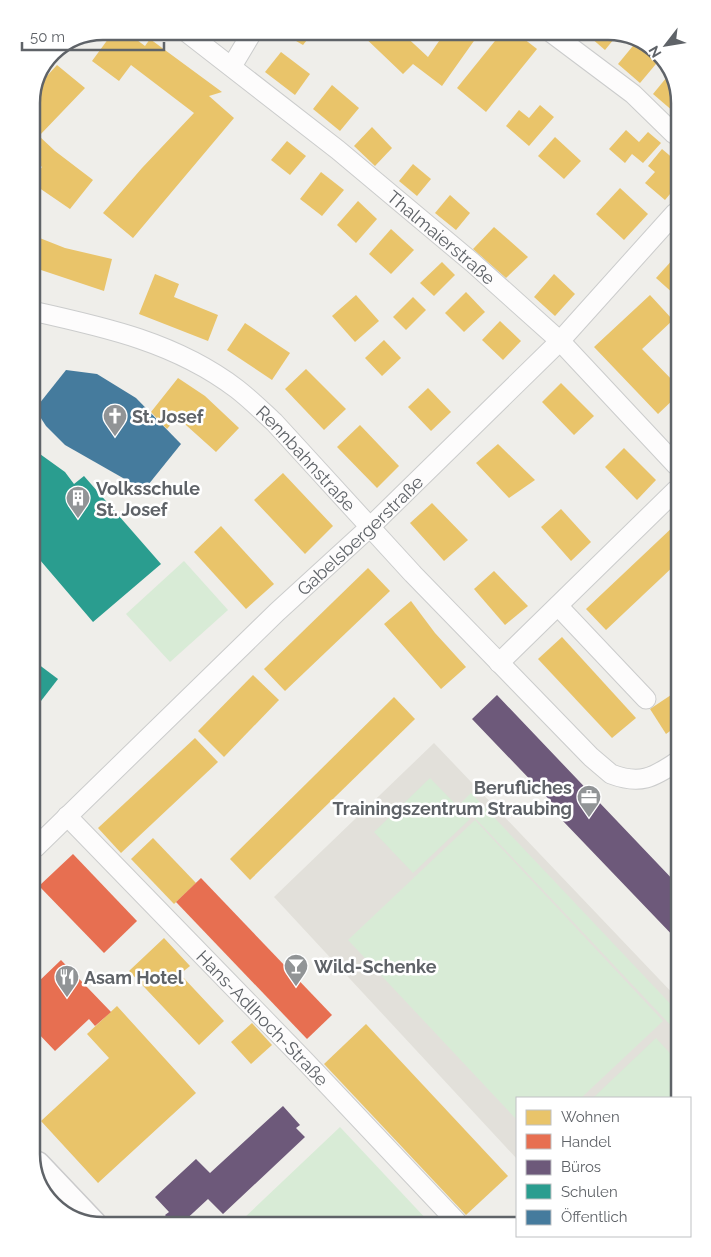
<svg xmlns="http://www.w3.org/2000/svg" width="711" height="1257" viewBox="0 0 711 1257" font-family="Raleway,sans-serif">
	<rect width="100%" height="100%" fill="#efeeea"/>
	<polygon fill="#e2e0da" points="434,743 679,1000 679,1098 517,1098 517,1159 274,897"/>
	<g fill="#d8ebd6">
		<polygon points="184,561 228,610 170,662 126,614"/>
		<polygon points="430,778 470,819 413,873 374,832"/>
		<polygon points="471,793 679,1013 679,1034 461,803"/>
		<polygon points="475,820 663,1021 581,1098 517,1098 517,1120 348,940"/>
		<polygon points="656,1038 679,1063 679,1098 593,1098"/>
		<polygon points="340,1127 429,1222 248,1224 243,1219"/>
	</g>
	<g fill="#e9c46a">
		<polygon points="114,31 125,31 145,46 150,39 222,92 209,96 234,118 133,238 103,213 142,168 194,113 131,65 119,81 92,61"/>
		<polygon points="286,31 314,31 303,45 284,34"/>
		<polygon points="358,31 400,31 428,57 446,31 481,31 442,86 413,64 403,74"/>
		<polygon points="503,31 514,31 537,49 486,112 457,88"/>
		<polygon points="583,31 613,31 618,34 605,50"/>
		<polygon points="637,41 651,46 661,58 640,83 618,64"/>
		<polygon points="281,52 310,74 295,95 265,72"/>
		<polygon points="57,65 85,88 39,136 55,151 93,180 70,209 32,183 42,167 32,159 31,99 36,88"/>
		<polygon points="671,72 674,75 674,112 653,94"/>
		<polygon points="332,85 359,108 340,131 313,109"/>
		<polygon points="540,105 554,117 529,146 506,126 519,110 529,118"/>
		<polygon points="372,127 392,148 375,166 354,146"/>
		<polygon points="626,130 639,142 648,132 661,143 643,163 632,154 625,163 609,149"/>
		<polygon points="555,137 581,161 564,179 538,156"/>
		<polygon points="287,141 306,156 290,175 271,160"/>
		<polygon points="662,149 675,160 675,188 665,200 645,183 655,172 648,166"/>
		<polygon points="413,164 431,179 417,196 399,181"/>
		<polygon points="321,172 344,190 322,216 300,199"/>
		<polygon points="620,188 648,214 624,240 596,214"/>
		<polygon points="450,195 470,213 456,230 435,213"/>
		<polygon points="358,201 377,219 356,243 337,225"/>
		<polygon points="494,227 528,257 506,278 473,249"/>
		<polygon points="391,229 414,250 391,274 369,254"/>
		<polygon points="32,235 65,248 112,259 104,291 32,267"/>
		<polygon points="675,257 675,295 656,278"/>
		<polygon points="442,262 455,275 434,296 420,283"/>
		<polygon points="155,274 179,284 174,297 218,315 208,341 139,314"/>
		<polygon points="554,274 575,294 555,316 534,297"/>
		<polygon points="466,292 485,312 464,332 445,313"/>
		<polygon points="356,295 379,321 355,342 332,316"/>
		<polygon points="650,295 673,320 642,349 676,384 676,397 658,414 594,347"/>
		<polygon points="413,297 426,310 406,330 393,317"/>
		<polygon points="500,321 521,341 503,360 482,340"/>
		<polygon points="245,323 290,353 272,380 227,350"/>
		<polygon points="384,340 401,358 382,376 365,358"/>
		<polygon points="306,369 346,409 324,430 285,389"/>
		<polygon points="178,378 205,396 239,428 216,452 177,417 167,429 151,412"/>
		<polygon points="561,383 594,416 574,435 542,402"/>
		<polygon points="428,388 451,412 431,431 408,407"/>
		<polygon points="360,425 399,466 377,488 337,447"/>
		<polygon points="498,444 535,480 509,498 476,463"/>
		<polygon points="624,448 656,480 637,500 605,467"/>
		<polygon points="283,473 333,526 305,554 254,500"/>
		<polygon points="432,503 468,540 444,561 410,523"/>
		<polygon points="561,509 591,542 571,561 541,527"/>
		<polygon points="676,524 677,563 606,630 586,609"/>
		<polygon points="221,526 274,584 246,609 194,552"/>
		<polygon points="368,568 390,591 285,691 264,669"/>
		<polygon points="494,571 528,606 505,625 474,589"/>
		<polygon points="411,601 435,633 466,667 441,689 384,624"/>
		<polygon points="562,637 636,718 612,738 538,659"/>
		<polygon points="253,675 279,700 224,757 198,731"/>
		<polygon points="677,691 677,726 666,734 650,709"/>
		<polygon points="394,697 415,719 250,880 230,859"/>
		<polygon points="195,738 218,762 121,853 98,828"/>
		<polygon points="153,838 196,883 174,904 131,859"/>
		<polygon points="164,938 190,966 180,974 224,1021 199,1045 129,971"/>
		<polygon points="117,1006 196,1093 98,1183 41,1121 109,1058 87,1034"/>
		<polygon points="252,1023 272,1045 251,1064 231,1042"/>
		<polygon points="366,1024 508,1176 466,1215 324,1064"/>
	</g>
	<g fill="#e76f51">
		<polygon points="73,854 137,921 104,953 39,886"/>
		<polygon points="201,878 332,1015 307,1039 176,902"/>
		<polygon points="61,960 111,1012 95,1026 89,1019 55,1051 36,1031 36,984"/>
	</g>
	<g fill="#6d597a">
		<polygon points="497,695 678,885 679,942 562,820 565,816 472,719"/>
		<polygon points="283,1106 300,1125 296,1128 305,1137 223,1214 208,1199 180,1225 173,1225 165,1215 169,1212 155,1197 196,1159 210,1173"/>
	</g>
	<g fill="#2a9d8f">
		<polygon points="33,449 65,472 74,484 84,476 161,564 93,622 34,553"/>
		<polygon points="34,661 58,679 34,710"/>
	</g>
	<polygon fill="#457b9d" points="66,370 97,374 136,398 181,444 144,490 65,445 46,426 35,409"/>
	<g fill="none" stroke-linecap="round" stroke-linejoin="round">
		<defs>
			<g id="street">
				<path id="s1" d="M 185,31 L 338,150 L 473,263 L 560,341 L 676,465"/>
				<polyline points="549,31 633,94 674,134"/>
				<polyline points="232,66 253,31"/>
				<path id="s2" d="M 32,311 C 105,327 177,343 237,389 C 250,399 262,411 274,422 L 413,574 L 591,757 L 611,774 C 640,785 653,778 678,761"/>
				<polyline points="558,606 646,699"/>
				<polyline points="499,663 676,490"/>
				<path id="s3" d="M 67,816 L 305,1061 L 457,1222"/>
				<path id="s4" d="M 35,848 L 277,612 L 370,527 L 560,341 L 675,213"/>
			</g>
			<polyline id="secondary" points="37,1165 93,1224"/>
		</defs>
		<use href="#street" stroke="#cbcccc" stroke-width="21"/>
		<use href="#secondary" stroke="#cacacb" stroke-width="29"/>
		<use href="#street" stroke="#fdfcfc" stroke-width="19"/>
		<use href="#secondary" stroke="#fdfcfc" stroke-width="26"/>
	</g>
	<defs>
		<symbol id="church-pin" viewBox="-11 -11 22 30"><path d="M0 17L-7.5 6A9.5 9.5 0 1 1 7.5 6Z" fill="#919496" stroke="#fff"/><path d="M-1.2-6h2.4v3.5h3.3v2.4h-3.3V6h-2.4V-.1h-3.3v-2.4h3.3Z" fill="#fff"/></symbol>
		<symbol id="building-pin" viewBox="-11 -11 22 30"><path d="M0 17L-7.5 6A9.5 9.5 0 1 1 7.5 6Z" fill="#919496" stroke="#fff"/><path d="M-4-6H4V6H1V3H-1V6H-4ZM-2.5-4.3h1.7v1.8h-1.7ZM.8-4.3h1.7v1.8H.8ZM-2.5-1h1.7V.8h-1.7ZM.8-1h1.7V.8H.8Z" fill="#fff"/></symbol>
		<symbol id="office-pin" viewBox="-11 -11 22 30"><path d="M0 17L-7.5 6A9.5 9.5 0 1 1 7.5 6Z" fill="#919496" stroke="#fff"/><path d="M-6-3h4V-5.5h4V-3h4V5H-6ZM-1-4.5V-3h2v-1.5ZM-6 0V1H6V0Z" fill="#fff"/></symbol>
		<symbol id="bar-pin" viewBox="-11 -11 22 30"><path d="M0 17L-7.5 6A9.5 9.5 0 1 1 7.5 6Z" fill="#919496" stroke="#fff"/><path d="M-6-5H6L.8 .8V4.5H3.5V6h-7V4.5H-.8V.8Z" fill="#fff"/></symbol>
		<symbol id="restaurant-pin" viewBox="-11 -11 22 30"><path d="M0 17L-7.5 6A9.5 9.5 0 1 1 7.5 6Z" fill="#919496" stroke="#fff"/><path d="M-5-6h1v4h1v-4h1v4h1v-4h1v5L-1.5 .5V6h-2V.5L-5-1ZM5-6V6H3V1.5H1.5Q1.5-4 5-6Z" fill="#fff"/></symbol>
	</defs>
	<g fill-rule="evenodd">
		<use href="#church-pin" x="101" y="402" width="28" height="38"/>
		<use href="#building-pin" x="64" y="484" width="28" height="38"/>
		<use href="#office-pin" x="575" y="783" width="28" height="38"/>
		<use href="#bar-pin" x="282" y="952" width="28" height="38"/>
		<use href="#restaurant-pin" x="53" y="963" width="28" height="38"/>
	</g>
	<g text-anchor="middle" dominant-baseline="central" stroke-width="5" stroke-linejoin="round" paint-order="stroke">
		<g font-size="18" fill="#5f6368" stroke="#fff">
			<text stroke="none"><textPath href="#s1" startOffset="329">Thalmaierstraße</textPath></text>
			<text stroke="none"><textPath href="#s2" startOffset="319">Rennbahnstraße</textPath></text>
			<text stroke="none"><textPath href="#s4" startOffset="451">Gabelsbergerstraße</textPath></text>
			<text stroke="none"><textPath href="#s3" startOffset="281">Hans-Adlhoch-Straße</textPath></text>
		</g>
		<g font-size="18" font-weight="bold" fill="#5f6368" stroke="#fff" text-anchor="start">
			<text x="132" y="416">St. Josef</text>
			<text x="96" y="488">Volksschule<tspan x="96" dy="21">St. Josef</tspan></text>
			<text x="572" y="787" text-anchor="end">Berufliches<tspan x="572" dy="21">Trainingszentrum Straubing</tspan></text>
			<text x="314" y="966">Wild-Schenke</text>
			<text x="84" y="977">Asam Hotel</text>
		</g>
	</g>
	<path d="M0 0H711V1257H0ZM103 40H608A63 63 0 0 1 671 103V1154A63 63 0 0 1 608 1217H103A63 63 0 0 1 40 1154V103A63 63 0 0 1 103 40Z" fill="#fff" fill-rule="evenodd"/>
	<path fill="none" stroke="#5f6368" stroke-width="2.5" d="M103 40H608A63 63 0 0 1 671 103V1154A63 63 0 0 1 608 1217H103A63 63 0 0 1 40 1154V103A63 63 0 0 1 103 40Z"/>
	<rect x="516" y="1097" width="175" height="140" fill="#ffffff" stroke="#bfc1c3"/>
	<rect x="526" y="1110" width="25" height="15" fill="#e9c46a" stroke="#bfc1c3"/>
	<text x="561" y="1122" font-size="15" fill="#5f6368">Wohnen</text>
	<rect x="526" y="1134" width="25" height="15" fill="#e76f51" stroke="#bfc1c3"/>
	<text x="561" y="1147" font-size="15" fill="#5f6368">Handel</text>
	<rect x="526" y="1160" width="25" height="15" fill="#6d597a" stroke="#bfc1c3"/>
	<text x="561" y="1172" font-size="15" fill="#5f6368">Büros</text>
	<rect x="526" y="1184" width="25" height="15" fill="#2a9d8f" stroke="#bfc1c3"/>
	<text x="561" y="1197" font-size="15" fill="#5f6368">Schulen</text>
	<rect x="526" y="1210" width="25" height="15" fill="#457b9d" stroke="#bfc1c3"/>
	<text x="561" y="1222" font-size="15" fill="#5f6368">Öffentlich</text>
	<g transform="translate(666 45) rotate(239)" stroke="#ffffff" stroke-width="4" paint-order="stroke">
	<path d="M0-4L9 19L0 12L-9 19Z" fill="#5f6368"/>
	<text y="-8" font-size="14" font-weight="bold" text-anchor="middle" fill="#5f6368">N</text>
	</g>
	<path d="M22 42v8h142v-8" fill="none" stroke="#5f6368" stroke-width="2.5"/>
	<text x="30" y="42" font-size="15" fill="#5f6368" stroke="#ffffff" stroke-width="4" paint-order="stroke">50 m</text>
</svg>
